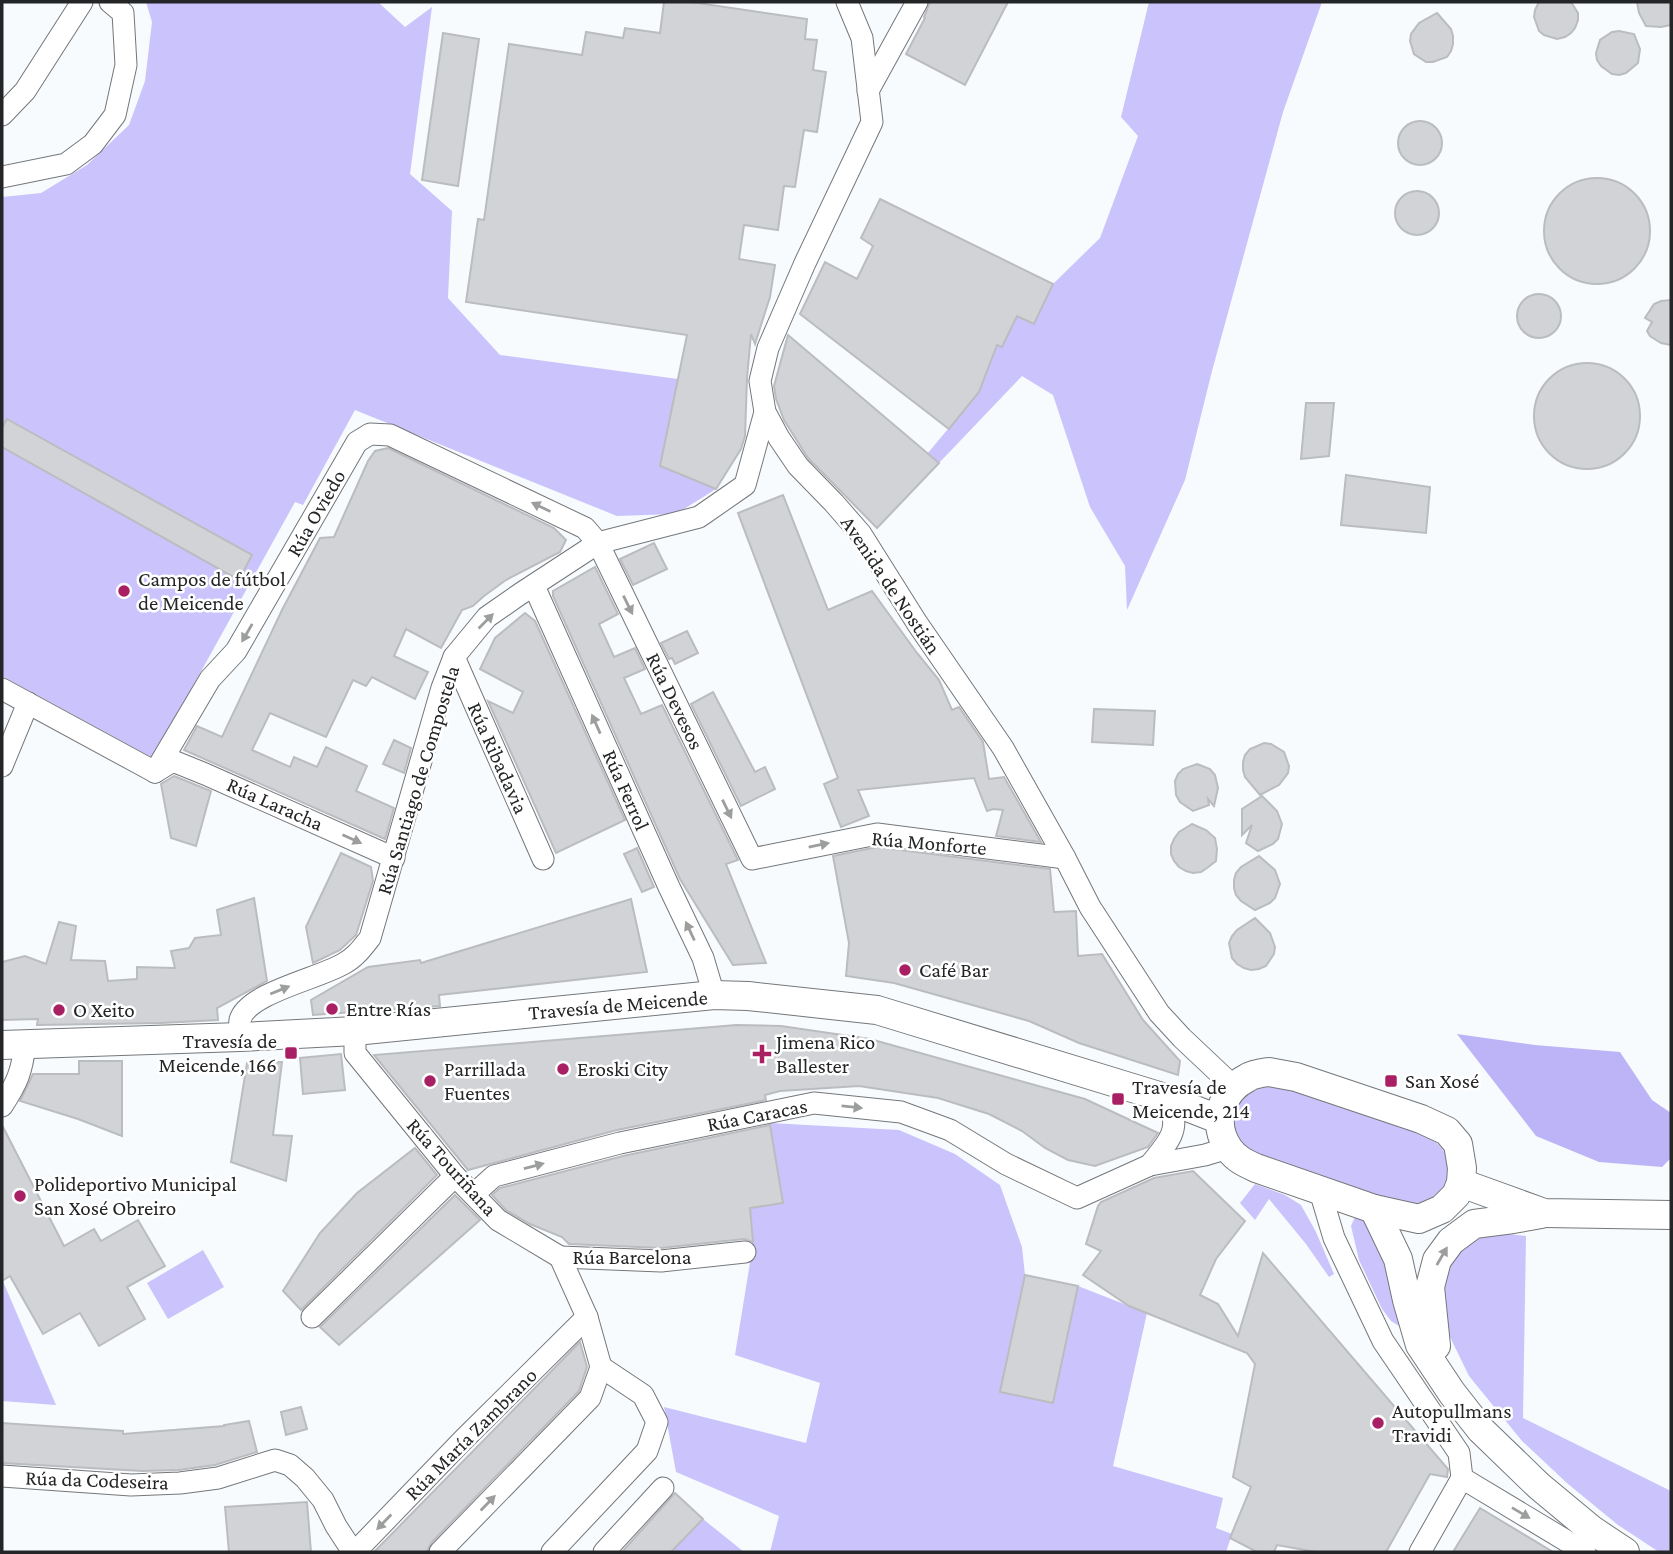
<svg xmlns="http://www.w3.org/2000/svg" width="1673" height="1554" viewBox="0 0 1673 1554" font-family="'Crimson Pro',serif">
	<rect width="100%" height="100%" fill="#f8fbfe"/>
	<g fill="#cac3fc">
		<polygon points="146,2 378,2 405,27 432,7 410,174 452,211 448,298 500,355 678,379 660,465 716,489 676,514 617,516 355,410 303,505 295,502 153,758 2,676 2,197 41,193 87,165 129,125 145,81 152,22"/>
		<polygon points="1149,2 1322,2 1283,112 1212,371 1185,480 1127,610 1125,566 1090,507 1053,395 1022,376 939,463 927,454 979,392 997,345 1002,347 1017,316 1034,323 1053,284 1100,238 1138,136 1121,117"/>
		<path d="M 1271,1086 L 1283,1088 L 1428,1136 C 1466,1161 1451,1203 1407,1206 L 1254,1157 C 1250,1153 1245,1150 1241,1146 C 1232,1131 1232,1110 1245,1097 C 1252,1090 1262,1088 1271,1086 Z"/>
		<polygon points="770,1123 899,1130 955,1154 1000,1185 1022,1247 1025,1275 1000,1392 1053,1403 1078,1286 1147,1313 1113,1466 1223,1498 1216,1528 1232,1534 1226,1552 770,1552 779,1516 676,1472 664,1407 806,1443 820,1383 735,1355 753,1244 750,1208 783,1202"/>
		<polygon points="1255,1184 1285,1195 1301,1205 1316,1232 1334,1274 1329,1277 1306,1244 1269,1199 1255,1220 1240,1203"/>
		<polygon points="1355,1217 1367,1221 1376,1234 1404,1329 1391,1321 1382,1309 1359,1260 1351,1226"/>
		<polygon points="1500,1233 1526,1236 1523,1418 1671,1491 1671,1552 1659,1552 1618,1525 1568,1484 1522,1441 1469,1376 1450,1337 1441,1308 1444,1268 1460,1248 1476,1237"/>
		<polygon points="203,1250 224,1287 168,1319 147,1283"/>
		<polygon points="2,1279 56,1405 2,1401"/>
		<polygon points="703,1519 744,1552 671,1552"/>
	</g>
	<polygon fill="#bdb4f8" points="1457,1034 1535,1045 1620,1052 1652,1100 1671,1113 1671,1158 1662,1167 1599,1162 1536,1136"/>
	<g fill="#d2d3d7" stroke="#bbbcc0" stroke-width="2">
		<polygon points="664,2 691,2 807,19 805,39 817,40 813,70 826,72 817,132 804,130 795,187 784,186 778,230 744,225 739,259 775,265 770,297 755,344 751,334 747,378 745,436 741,449 716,489 660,466 687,335 466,302 478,219 484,220 509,44 582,55 586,32 623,38 625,28 660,33"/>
		<polygon points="930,2 1008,2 965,85 906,54 925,18 924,17"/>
		<polygon points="1539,2 1571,2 1578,13 1578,20 1575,28 1571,33 1565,37 1557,39 1544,35 1539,31 1534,17 1535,10"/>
		<polygon points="1637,2 1671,2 1671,25 1661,27 1646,26 1639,13"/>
		<polygon points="1437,13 1451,29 1453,36 1453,44 1451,51 1447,57 1433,62 1426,62 1414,54 1410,41 1411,34 1419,23"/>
		<polygon points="1619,31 1634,34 1640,49 1638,63 1626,73 1619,75 1612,74 1601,66 1597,60 1596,53 1600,40 1612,32"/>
		<polygon points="443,33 479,39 458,186 422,180"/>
		<circle cx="1420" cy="143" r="22"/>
		<circle cx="1597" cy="231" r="53"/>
		<circle cx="1417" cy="213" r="22"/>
		<polygon points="880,199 1053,284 1034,324 1017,316 1002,347 997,345 979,392 949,429 800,314 825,262 857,279 873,246 861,238"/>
		<circle cx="1539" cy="316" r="22"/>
		<polygon points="1671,300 1671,345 1661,343 1650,336 1647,331 1652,322 1645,318 1654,304 1661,301"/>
		<polygon points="788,335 939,463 877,528 808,458 784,420 776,399 774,386"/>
		<circle cx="1587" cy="416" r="53"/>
		<polygon points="1306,403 1334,403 1329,456 1301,459"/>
		<polygon points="7,419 252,555 239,580 2,447 2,428"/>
		<polygon points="388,448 554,528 566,540 560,552 506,580 484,596 473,606 462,610 441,648 406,629 394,656 428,672 415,699 372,677 366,686 353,680 326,737 270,713 252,750 290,767 294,757 317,767 326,747 367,766 356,791 394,808 385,839 184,750 197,726 222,737 282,610 320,538 334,537 368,461 375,451"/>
		<polygon points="1346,475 1430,487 1426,533 1341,525"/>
		<polygon points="783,495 828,610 872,591 917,653 939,680 952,710 959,707 983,742 989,779 1004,777 1041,842 996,836 1003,810 993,809 987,811 974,778 858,790 869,816 841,827 824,784 838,778 738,513"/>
		<polygon points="654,543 667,569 633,585 620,559"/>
		<polygon points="595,567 618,614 599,624 614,657 635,648 645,669 624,678 641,714 662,705 738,860 726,864 766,963 733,965 680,879 553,596 553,591"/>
		<polygon points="525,613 535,621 625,820 556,853 488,701 513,713 523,692 480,669 495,638"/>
		<polygon points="687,631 698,653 675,664 672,658 669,659 661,643"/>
		<polygon points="713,692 755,772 765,767 775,789 741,806 691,704"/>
		<polygon points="1094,709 1155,711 1153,745 1092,742"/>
		<polygon points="394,740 411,748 404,773 383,764"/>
		<polygon points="1264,743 1271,744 1284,752 1289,766 1288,773 1279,785 1260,795 1245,777 1243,770 1243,762 1245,755 1250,749"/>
		<polygon points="1197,764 1210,769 1215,775 1218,788 1214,806 1208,799 1209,805 1193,811 1180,802 1176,795 1175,781 1178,774 1183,769"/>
		<polygon points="174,776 211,791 196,846 171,838 161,784"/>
		<polygon points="1262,796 1277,811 1282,824 1278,839 1273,844 1258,851 1246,843 1252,825 1242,835 1242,809"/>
		<polygon points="1192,824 1206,830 1215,838 1217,849 1216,861 1207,868 1201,872 1193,873 1186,871 1179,867 1174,861 1171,854 1171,846 1174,839 1179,832"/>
		<polygon points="877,847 1050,869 1054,912 1076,911 1078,956 1102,954 1143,1020 1180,1061 1178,1075 1079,1043 1029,1021 894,983 846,976 849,943 833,856"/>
		<polygon points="637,848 654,887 642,892 624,854"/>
		<polygon points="341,853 371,867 373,881 356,935 340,950 313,963 306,927"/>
		<polygon points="1259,856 1275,870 1280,884 1275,898 1270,903 1255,910 1241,901 1236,895 1234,888 1234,880 1236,873 1241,867"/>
		<polygon points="254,898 267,981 217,1008 218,1020 161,1023 37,1025 38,1019 2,1020 2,962 25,956 46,964 59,922 76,926 71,960 105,961 108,981 137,979 137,967 175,968 171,951 189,948 195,938 221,935 217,910"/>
		<polygon points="631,899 647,972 439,995 440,1006 313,1015 311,1000 368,967 420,960 421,963"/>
		<polygon points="1255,918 1270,933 1275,947 1274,954 1266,966 1259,969 1251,970 1244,968 1237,964 1232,958 1229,943 1232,936 1237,930"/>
		<polygon points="736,1025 781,1026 870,1039 1085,1099 1158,1133 1148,1147 1095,1166 1068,1160 1045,1148 1022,1131 989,1114 938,1098 859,1086 780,1091 765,1095 766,1100 617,1130 468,1170 374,1055"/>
		<polygon points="341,1054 345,1090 303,1094 300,1058"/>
		<polygon points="79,1061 122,1061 122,1136 78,1119 20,1101 33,1074 79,1074"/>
		<polygon points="282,1062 273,1135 292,1136 286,1181 231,1162 247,1063"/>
		<polygon points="2,1125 64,1246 94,1229 101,1241 138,1220 165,1266 127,1287 145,1319 99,1346 80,1313 43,1334 10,1276 2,1281"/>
		<polygon points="770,1125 783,1203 750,1208 753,1242 744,1239 661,1248 569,1244 562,1237 530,1224 506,1210 492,1195 500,1188 623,1156"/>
		<polygon points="415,1148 437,1175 301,1310 283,1291 320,1233 357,1193"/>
		<polygon points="1193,1171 1245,1221 1216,1259 1200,1295 1218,1304 1238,1336 1263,1253 1448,1469 1447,1477 1430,1474 1386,1552 1316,1552 1277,1545 1274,1552 1257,1552 1230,1538 1251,1487 1233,1477 1255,1364 1247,1353 1129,1306 1083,1275 1101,1251 1086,1244 1098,1206 1101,1202 1154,1178"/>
		<polygon points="455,1195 480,1220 339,1345 320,1327"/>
		<polygon points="1025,1275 1078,1286 1053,1403 1000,1392"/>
		<polygon points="580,1342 587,1367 579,1391 431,1543 427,1552 374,1552"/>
		<polygon points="301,1407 307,1429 286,1435 281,1412"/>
		<polygon points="249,1421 257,1452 215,1465 179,1470 142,1471 2,1463 2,1423 123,1431 123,1434 224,1426 224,1425"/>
		<polygon points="675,1493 703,1519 671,1552 622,1552"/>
		<polygon points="307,1502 311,1552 229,1552 225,1507"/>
		<polygon points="1480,1508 1553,1552 1453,1552"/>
	</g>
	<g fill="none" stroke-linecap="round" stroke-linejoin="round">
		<defs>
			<g id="minor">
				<polyline points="847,2 862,38 872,122 805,263 768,348 760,381 765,412 779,438 798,466 834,503 861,534 917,623 1003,748 1065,858 1090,907 1159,1013 1182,1038 1234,1087"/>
				<polyline points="868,91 917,2"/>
				<polyline points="2,115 25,91 82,2"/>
				<polyline points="2,177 66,164 93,144 115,115 126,65 123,13 110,2"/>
				<polyline points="534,586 669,887 703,958 714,995"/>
				<polyline points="454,657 543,859"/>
				<polyline points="2,689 155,772"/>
				<polyline points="2,766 28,703"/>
				<polyline points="155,772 210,679 236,651 357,442 370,434 390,435 585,528 598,543 752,859 877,834 1065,858"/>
				<polyline points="155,772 173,761 205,774 394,858"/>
				<polyline points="355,1031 355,1053 455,1176 498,1220 560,1257 587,1317 601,1367 590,1398 440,1552"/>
				<path d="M 240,1037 C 240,1032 239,1025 240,1020 C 247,993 320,978 343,964 C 355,958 362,948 370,938 L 442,688 L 454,657 L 487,617 L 520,594 L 598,543 L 699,517 L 745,485 L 765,412"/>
				<path d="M 2,1106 C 17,1083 22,1072 25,1044"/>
				<path d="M 1150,1165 C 1162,1149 1181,1132 1171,1111 C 1169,1106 1165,1101 1162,1097"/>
				<polyline points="1320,1191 1334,1238 1383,1341 1459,1453 1462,1478 1420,1552"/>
				<polyline points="474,1194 494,1176 620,1143 814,1103 901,1112 950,1130 1006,1164 1077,1198 1150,1165 1205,1155 1228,1148"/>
				<polyline points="560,1257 661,1261 745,1252"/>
				<polyline points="312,1317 455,1176"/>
				<polyline points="2,1476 131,1485 180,1483 218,1478 275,1460 290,1465 305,1478 323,1500 336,1526 353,1552"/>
				<polyline points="1462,1478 1585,1552"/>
				<polyline points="355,1552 462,1441 587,1317"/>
				<polyline points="552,1552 647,1451 657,1422 643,1395 601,1367"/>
				<polyline points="604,1552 663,1488"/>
			</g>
			<g id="major">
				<polyline points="2,1045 240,1037 355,1031 714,995 748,996 877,1010 1162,1097 1218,1119"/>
				<path d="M 1269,1072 L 1296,1077 L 1421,1119 L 1447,1131 L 1458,1144 L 1462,1168 L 1461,1183 L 1456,1195 L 1442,1209 L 1419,1219 L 1374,1209 L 1256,1168 C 1245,1163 1236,1159 1229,1149 C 1211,1124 1221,1091 1247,1078 C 1253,1074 1262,1073 1269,1072 Z"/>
				<polyline points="1461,1183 1544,1213 1671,1215"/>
				<polyline points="1374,1209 1398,1259 1407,1300 1420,1345 1452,1393 1481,1430 1539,1486 1592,1530 1625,1552"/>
				<polyline points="1436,1346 1430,1287 1437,1260 1451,1241 1474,1224 1513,1219 1541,1214"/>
			</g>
		</defs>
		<use href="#minor" stroke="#74777a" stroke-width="23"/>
		<use href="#major" stroke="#74777a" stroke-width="30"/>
		<use href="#minor" stroke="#fff" stroke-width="21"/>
		<use href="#major" stroke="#fff" stroke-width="28"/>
	</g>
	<defs><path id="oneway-solid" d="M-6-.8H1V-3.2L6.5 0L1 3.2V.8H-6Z" transform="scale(1.75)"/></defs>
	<g fill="#9c9d9d">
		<use href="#oneway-solid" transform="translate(541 507) rotate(-154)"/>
		<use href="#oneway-solid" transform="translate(628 605) rotate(64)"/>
		<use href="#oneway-solid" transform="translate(486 621) rotate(-45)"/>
		<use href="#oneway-solid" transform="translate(247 633) rotate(120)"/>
		<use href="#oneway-solid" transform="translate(596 724) rotate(-114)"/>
		<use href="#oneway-solid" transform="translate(727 809) rotate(64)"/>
		<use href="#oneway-solid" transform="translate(352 839) rotate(24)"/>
		<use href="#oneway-solid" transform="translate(819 845) rotate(-11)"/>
		<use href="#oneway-solid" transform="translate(690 931) rotate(-115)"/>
		<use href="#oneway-solid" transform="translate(280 990) rotate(-22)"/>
		<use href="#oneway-solid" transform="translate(852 1107) rotate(6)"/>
		<use href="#oneway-solid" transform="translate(534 1166) rotate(-15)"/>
		<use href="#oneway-solid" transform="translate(1442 1256) rotate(-60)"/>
		<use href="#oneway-solid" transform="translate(488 1503) rotate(-46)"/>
		<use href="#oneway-solid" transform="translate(1521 1513) rotate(31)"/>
		<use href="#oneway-solid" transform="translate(384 1522) rotate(134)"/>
	</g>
	<g fill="#a91f64" stroke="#fff" stroke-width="2.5">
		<circle cx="124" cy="591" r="7"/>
		<circle cx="905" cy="970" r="7"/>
		<circle cx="332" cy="1009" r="7"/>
		<circle cx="59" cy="1010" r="7"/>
		<rect x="284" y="1046" width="14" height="14" rx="3.5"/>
		<path d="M758.5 1043.5h7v7h7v7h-7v7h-7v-7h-7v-7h7z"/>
		<circle cx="563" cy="1069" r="7"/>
		<circle cx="430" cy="1081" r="7"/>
		<rect x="1384" y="1074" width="14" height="14" rx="3.5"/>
		<rect x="1111" y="1092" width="14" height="14" rx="3.5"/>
		<circle cx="20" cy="1196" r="7"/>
		<circle cx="1378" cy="1423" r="7"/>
	</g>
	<g text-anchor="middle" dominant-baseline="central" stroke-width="5" stroke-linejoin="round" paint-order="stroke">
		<g font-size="21" fill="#242526" stroke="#fff">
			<text transform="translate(316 513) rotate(-60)">Rúa Oviedo</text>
			<text transform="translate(891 585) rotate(56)">Avenida de Nostián</text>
			<text transform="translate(675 701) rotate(64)">Rúa Devesos</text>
			<text transform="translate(498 758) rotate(66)">Rúa Ribadavia</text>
			<text transform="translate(418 780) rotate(-73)">Rúa Santiago de Compostela</text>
			<text transform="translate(626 790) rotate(66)">Rúa Ferrol</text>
			<text transform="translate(275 804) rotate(24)">Rúa Laracha</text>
			<text transform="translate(929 843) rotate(5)">Rúa Monforte</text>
			<text transform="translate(618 1005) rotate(-5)">Travesía de Meicende</text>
			<text transform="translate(757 1115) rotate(-11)">Rúa Caracas</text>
			<text transform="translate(452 1167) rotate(48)">Rúa Touriñana</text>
			<text x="632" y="1257">Rúa Barcelona</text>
			<text transform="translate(471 1434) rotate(-45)">Rúa María Zambrano</text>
			<text transform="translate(97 1480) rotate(2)">Rúa da Codeseira</text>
		</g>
		<g font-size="21" fill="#242526" stroke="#fff" text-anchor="start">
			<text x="138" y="579">Campos de fútbol<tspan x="138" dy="24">de Meicende</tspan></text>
			<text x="919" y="970">Café Bar</text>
			<text x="346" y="1009">Entre Rías</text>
			<text x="73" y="1010">O Xeito</text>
			<text x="277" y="1041" text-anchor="end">Travesía de<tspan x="277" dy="24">Meicende, 166</tspan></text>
			<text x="776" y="1042">Jimena Rico<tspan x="776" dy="24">Ballester</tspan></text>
			<text x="444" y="1069">Parrillada<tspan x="444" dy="24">Fuentes</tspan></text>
			<text x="577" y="1069">Eroski City</text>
			<text x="1405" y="1081">San Xosé</text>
			<text x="1132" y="1087">Travesía de<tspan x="1132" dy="24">Meicende, 214</tspan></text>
			<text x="34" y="1184">Polideportivo Municipal<tspan x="34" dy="24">San Xosé Obreiro</tspan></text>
			<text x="1392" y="1411">Autopullmans<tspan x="1392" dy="24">Travidi</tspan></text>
		</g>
	</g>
	<rect width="1673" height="1554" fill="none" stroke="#242526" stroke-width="7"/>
</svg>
